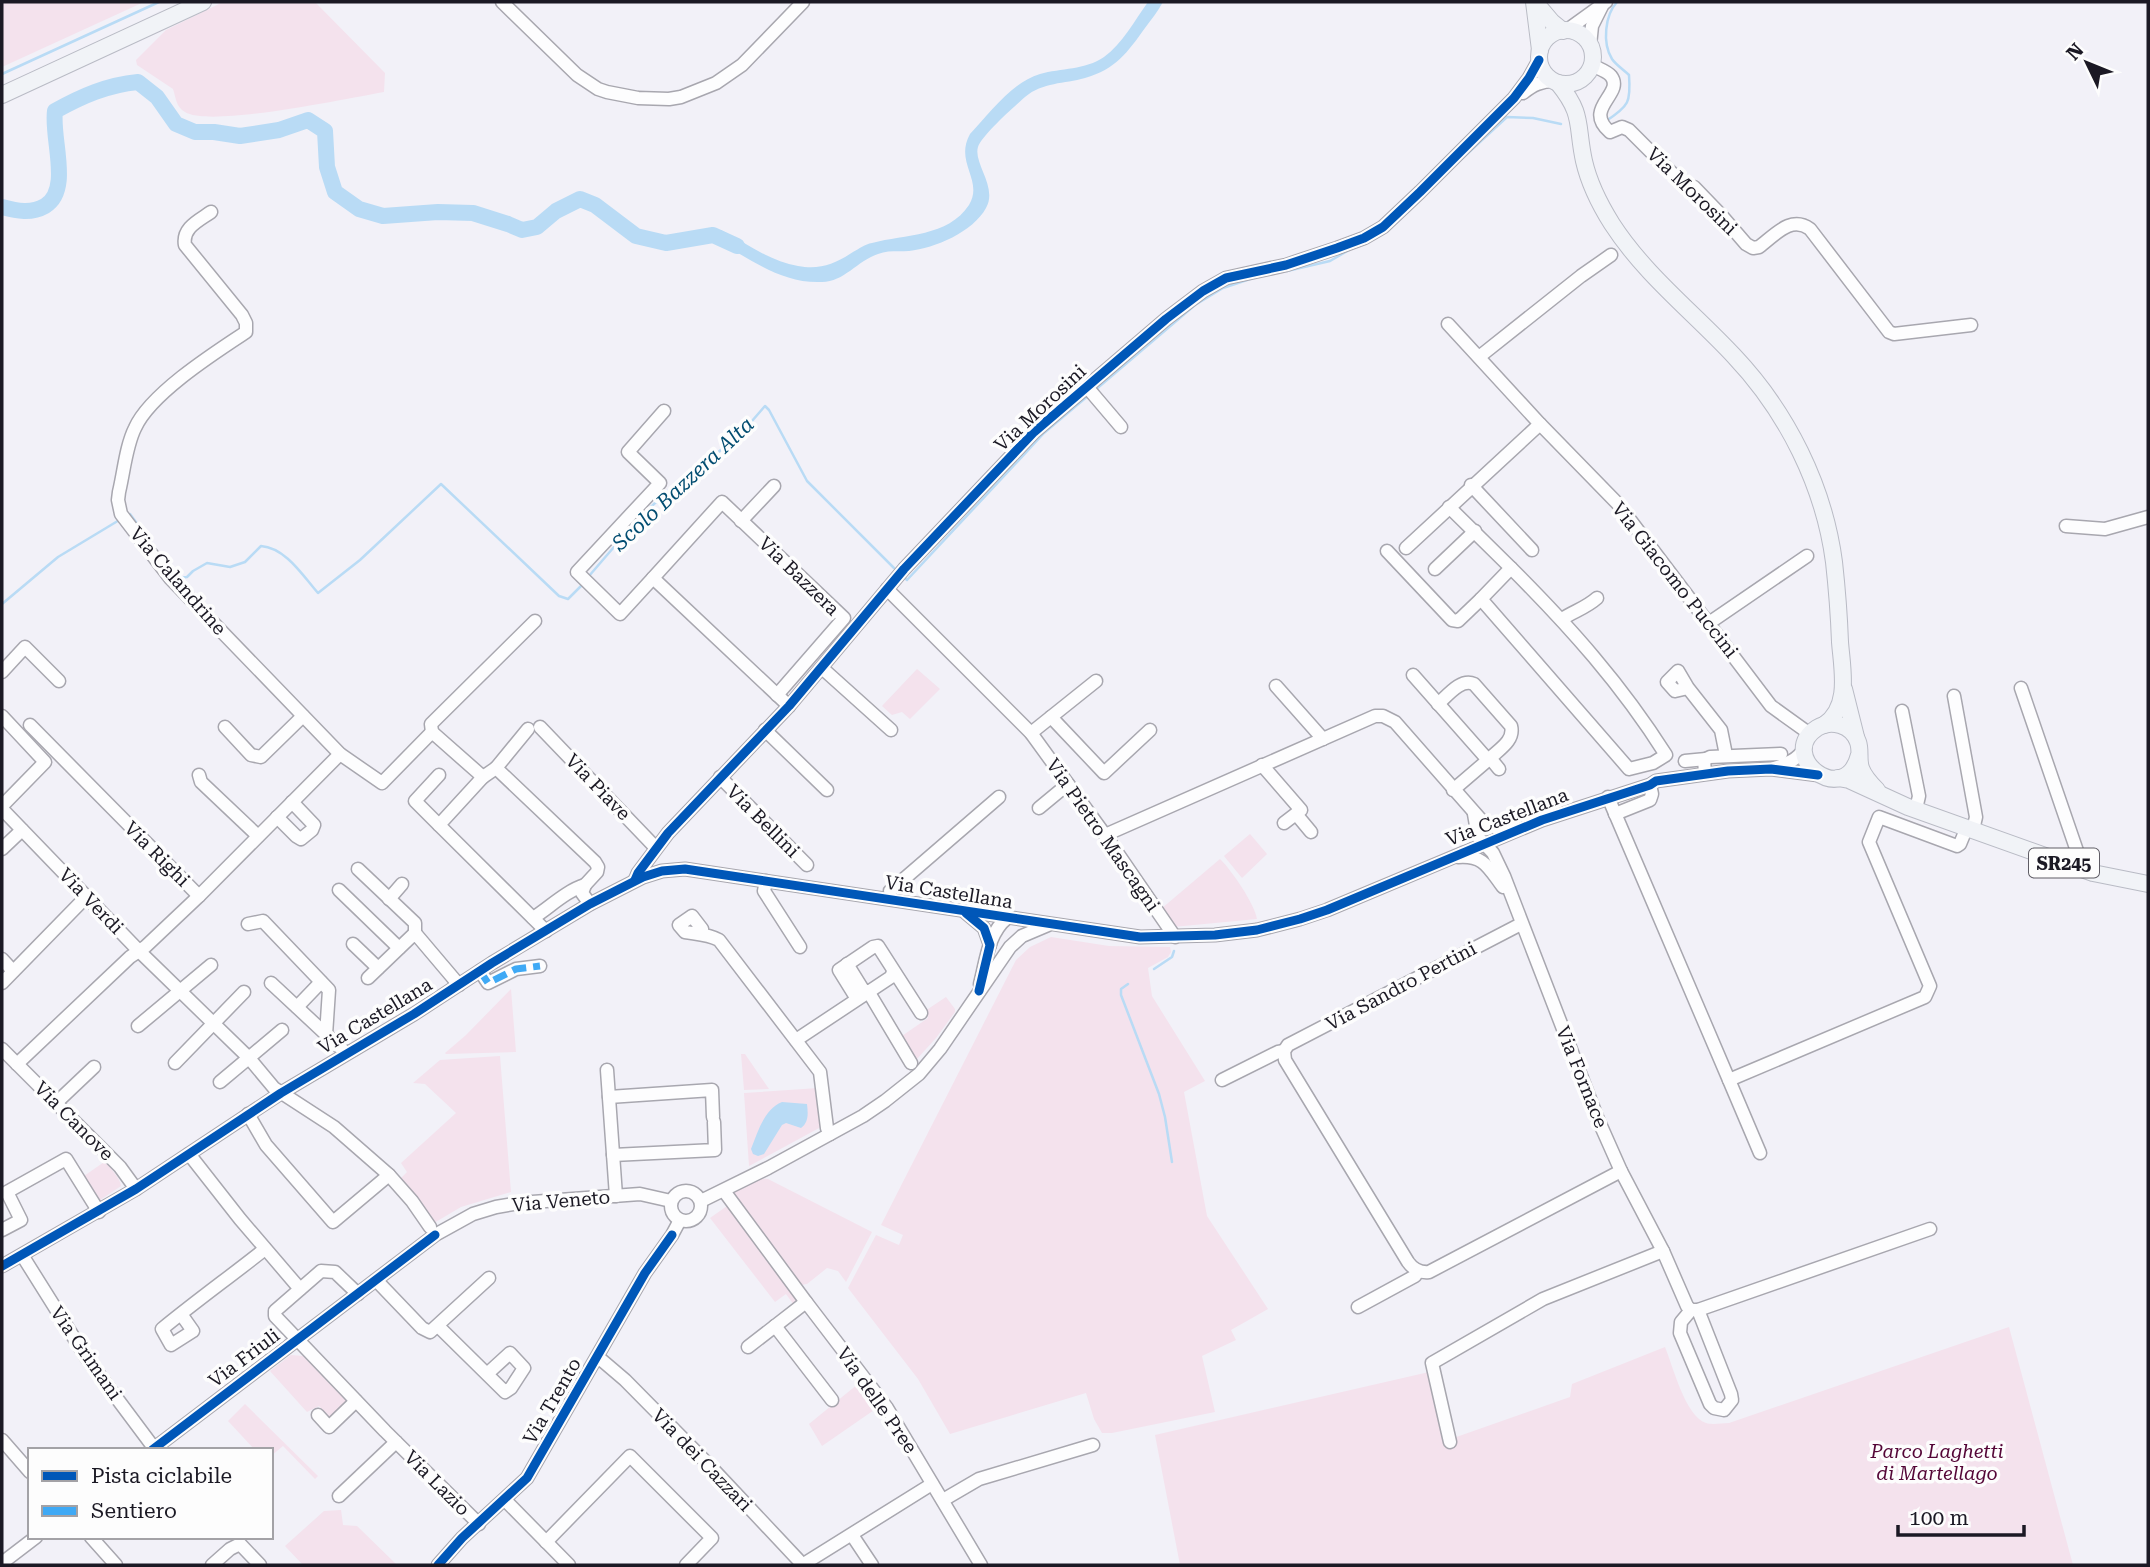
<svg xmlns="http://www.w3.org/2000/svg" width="2150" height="1567" viewBox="0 0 2150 1567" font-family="'Roboto Serif',serif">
	<rect width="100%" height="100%" fill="#f2f1f8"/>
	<g fill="#f4e2ed">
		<polygon points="2,2 144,2 2,67"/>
		<path d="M 223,2 L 315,2 L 385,73 L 384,92 C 349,98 210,128 185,112 C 176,107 176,98 173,89 L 137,65 L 136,60 L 166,30 Z"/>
		<polygon points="917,669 940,689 910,719 902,712 892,715 882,706"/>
		<polygon points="1250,834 1267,854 1242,878 1224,856"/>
		<path d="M 1220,859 C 1232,871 1254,903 1257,919 L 1173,927 L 1161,909 Z"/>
		<polygon points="1051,937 1109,946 1170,947 1171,952 1168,957 1148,968 1152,996 1205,1081 1184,1092 1207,1216 1268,1309 1231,1330 1236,1340 1202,1356 1215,1412 1112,1433 1102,1433 1094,1419 1086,1393 950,1434 918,1379 848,1288 876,1235 899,1245 903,1235 881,1225 1016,960 1030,947"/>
		<polygon points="511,989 516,1052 446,1054 445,1053 466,1035"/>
		<polygon points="946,997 955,1009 955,1012 936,1038 916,1060 899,1038 928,1018 925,1011"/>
		<polygon points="741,1054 745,1054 769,1089 744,1090"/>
		<polygon points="500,1056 511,1192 461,1207 434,1223 401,1178 407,1172 401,1163 456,1113 425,1084 413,1083 440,1060"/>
		<polygon points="818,1088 823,1122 821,1127 749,1166 744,1093"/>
		<path d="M 107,1160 C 109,1170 120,1176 121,1186 L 100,1200 L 84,1176 Z"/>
		<polygon points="760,1178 768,1179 872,1232 846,1282 838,1271 827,1268 807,1284 801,1285 732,1193"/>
		<polygon points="727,1206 799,1300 794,1305 786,1294 775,1302 710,1218"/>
		<path d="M 2009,1327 L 2073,1565 L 1180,1565 L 1155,1435 L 1429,1372 L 1445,1441 L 1570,1397 L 1572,1384 L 1665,1347 C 1673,1366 1685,1416 1706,1423 C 1712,1425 1722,1423 1729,1423 Z"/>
		<polygon points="291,1355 303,1356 346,1400 346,1405 334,1416 329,1417 319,1406 307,1412 270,1371"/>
		<polygon points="858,1384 877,1408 822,1446 809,1424"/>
		<polygon points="245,1404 318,1476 315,1479 283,1446 271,1456 271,1450 255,1450 228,1421"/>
		<polygon points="341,1510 343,1525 357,1526 397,1565 303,1565 285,1546 324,1511"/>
	</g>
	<g fill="#b9dbf5">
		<path d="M 1148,2 L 1163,2 C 1158,11 1151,20 1145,28 C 1127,53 1116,69 1085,78 C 1064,84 1043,82 1025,97 C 1015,106 982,135 978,147 C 973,163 998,187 986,208 C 973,232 935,248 909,251 C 899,252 888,250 878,254 C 857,261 844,282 822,282 C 782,284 752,260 719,242 L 721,230 C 746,243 769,261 798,266 C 820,270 835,264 853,252 C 859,249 865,244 872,243 C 905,234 948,237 969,205 C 984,180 954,163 970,134 C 990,113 1012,82 1040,74 C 1061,68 1085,70 1104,57 C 1122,44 1135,20 1148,2 Z"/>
		<path d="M 782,1102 L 807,1104 C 808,1113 809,1122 801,1128 L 786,1123 L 782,1125 L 764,1154 L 758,1156 L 753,1154 L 751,1149 C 758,1132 764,1109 782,1102 Z"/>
	</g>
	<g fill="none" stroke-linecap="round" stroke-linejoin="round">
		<g stroke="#b9dbf5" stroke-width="2.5">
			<polyline points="2,74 159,2"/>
			<path d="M 1606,121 C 1629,106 1631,102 1629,75 C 1624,70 1616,65 1612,59 C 1602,43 1605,15 1617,2"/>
			<polyline points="1455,165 1507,117 1533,118 1561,124"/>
			<polyline points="1287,271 1330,261 1349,250"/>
			<polyline points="1094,391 1195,305 1223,288 1253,278"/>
			<polyline points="127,516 130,514 155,548"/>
			<polyline points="589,576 639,518 669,490 739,436 765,406 769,410 807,481 894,568"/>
			<path d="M 178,578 L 187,577 L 193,571 L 207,563 L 230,567 L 245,562 L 261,546 C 286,548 303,576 318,593 L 360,560 L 441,484 L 559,596 L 568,599 L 583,584"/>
			<polyline points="905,578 907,580 1044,433 1089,395"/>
			<polyline points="2,604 58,557 121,519"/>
			<polyline points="1154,969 1172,957 1174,951"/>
			<polyline points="1128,984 1121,989 1121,995 1159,1094 1165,1117 1172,1162"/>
		</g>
		<path stroke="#b9dbf5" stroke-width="16" d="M 2,207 C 17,211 31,214 45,206 C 72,190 51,138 55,111 C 82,96 107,85 138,82 L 157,97 L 176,124 L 195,132 L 214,132 L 240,136 L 279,130 L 308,120 L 325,131 L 327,167 L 335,192 L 359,209 L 383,216 L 438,212 L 473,213 L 508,224 L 522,230 L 537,227 L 556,211 L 580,199 L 595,205 L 636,236 L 666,243 L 713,235 L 737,246"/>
		<defs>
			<g id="minor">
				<polyline points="502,2 577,75 598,89 607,92 638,98 669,99 681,97 716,83 742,65 803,2"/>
				<polyline points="1567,30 1606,2"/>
				<polyline points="1590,45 1592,26 1602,6"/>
				<path d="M 1592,65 C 1597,68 1607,71 1611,76 C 1625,94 1582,108 1610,132 L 1622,127 L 1629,130 L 1684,185 L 1694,187 L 1721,215 L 1746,244 L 1753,248 L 1759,247 C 1775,235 1791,215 1810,229 L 1889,332 L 1894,334 L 1971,325"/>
				<path d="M 1523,93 C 1533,85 1541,81 1554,81"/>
				<path d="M 211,212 C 198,221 182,228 185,245 L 242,315 L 246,323 L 246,332 C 214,353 150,394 135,428 C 126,446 124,471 119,492 L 118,500 L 121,514 L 170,578 L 340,754 L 382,783 L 432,732 L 483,777 L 439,825 L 546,931"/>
				<polyline points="1448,324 1540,424 1618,504 1771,706 1810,734"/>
				<polyline points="1479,357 1581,276 1611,255"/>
				<polyline points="1087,387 1121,427"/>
				<polyline points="664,411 628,452 660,483 577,572 620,614 653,578 789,706"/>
				<polyline points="1471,485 1532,550"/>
				<polyline points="1449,507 1511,568"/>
				<polyline points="741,521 774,486"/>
				<polyline points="2066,526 2105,529 2148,517"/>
				<polyline points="1406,548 1540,424"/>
				<polyline points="1387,551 1452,620 1458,621 1481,599"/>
				<path d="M 1511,568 C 1570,627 1621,684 1666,755 L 1653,763 L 1629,769 L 1481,599 Z"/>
				<polyline points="1435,569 1475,531"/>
				<polyline points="653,578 722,502 844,618 777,695"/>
				<polyline points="887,589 1031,733 1105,835 1175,937"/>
				<path d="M 1562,619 C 1574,611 1586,608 1597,598"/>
				<polyline points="1709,623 1807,556"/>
				<polyline points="822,668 891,730"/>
				<polyline points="2,672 25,647 59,681"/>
				<polyline points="1413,675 1488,760 1453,790"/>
				<polyline points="1276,686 1323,739"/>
				<polyline points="1688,688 1675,691 1667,682 1678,671 1688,688 1721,730 1726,755"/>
				<polyline points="2021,688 2077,851 2079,859 2076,867"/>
				<polyline points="1954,696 1976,817 1973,830"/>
				<path d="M 1438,704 C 1448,695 1461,678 1474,684 L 1511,726 C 1515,741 1498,750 1488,760"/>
				<polyline points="1902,711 1919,796 1916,809"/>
				<polyline points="2,716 45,762 2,806"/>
				<polyline points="1051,717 1104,773 1150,730"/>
				<polyline points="30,725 199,896"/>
				<polyline points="225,727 251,755 261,757 303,716"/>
				<polyline points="540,727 656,848"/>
				<polyline points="765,730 827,790"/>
				<polyline points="432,732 431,724 535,621"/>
				<polyline points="1031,733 1096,681"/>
				<polyline points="1490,758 1499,769"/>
				<polyline points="1685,761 1706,759"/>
				<polyline points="1262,765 1301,810 1284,823"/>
				<polyline points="496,768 528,729"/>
				<path d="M 1774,768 C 1787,764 1797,760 1805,748"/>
				<polyline points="1705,772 1704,760 1710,757 1781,754"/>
				<polyline points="199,775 201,782 258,836"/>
				<polyline points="439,775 415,801 439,825"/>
				<polyline points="483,777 496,768 595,862 598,867 597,872 585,885"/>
				<polyline points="720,777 807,865"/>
				<polyline points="1608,797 1729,1080 1925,997 1930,986 1869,842 1879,817 1957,846 1960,844 1967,827"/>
				<polyline points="1039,808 1068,784"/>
				<polyline points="2,809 139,951 249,1058 274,1088 334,1127 389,1175 412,1201 430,1227"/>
				<polyline points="1296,814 1311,832"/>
				<polyline points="1474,814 1478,837 1493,853 1504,876 1597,1117 1621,1171 1663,1251 1687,1306 1691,1310 1698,1310 1930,1229"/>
				<polyline points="1615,814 1650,800 1652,794 1650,785"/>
				<polyline points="277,817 296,836 301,839 312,830 314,825 292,802"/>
				<polyline points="1105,835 1375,716 1383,716 1395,722 1482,821 1496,828 1514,830"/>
				<polyline points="2,849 22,830"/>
				<path d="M 1458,857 C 1484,855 1488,867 1503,887"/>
				<polyline points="358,869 415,923 415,933"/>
				<polyline points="635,880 638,873 668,833 789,706 904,569 1034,432 1166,319 1203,291 1226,278 1286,265 1337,248 1364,238 1383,227 1420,192 1514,98 1529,78 1539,60"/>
				<polyline points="766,881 764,891 800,947"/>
				<polyline points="339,890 399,948"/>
				<polyline points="890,891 999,797"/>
				<polyline points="389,899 402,884"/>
				<polyline points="966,913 984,928 990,945"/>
				<path d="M 533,918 C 550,907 566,891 585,885 L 582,893 L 590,904"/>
				<polyline points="248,924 263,921 329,990 326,1035"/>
				<path d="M 1521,924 L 1288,1045 L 1284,1051 L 1285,1060 L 1408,1262 C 1413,1269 1419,1273 1429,1272 L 1621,1171"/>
				<path d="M 703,935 L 702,929 L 692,916 L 679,925 L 685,932 C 697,934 708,934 719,940 L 820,1072 L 827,1128 L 830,1134"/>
				<polyline points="353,944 378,968"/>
				<polyline points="2,959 13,971"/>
				<polyline points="847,964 865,993"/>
				<polyline points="480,971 488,983 516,969 540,966"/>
				<polyline points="368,978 415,933 459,985"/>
				<polyline points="2,983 87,896"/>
				<polyline points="271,983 346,1053"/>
				<path d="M 980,984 C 986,962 988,933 1007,918"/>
				<polyline points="868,991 911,1063"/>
				<polyline points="857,999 839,970 873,947 878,946 921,1013"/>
				<polyline points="297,1007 321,982"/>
				<polyline points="138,1026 211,965"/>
				<polyline points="796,1040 891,977 893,972"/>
				<polyline points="2,1049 120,1167 136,1189"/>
				<polyline points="175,1063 244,992"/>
				<polyline points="17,1064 130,957 145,947 199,896 340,754"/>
				<polyline points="607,1070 616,1196"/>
				<polyline points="1222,1080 1278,1052 1284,1051"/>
				<polyline points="1729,1080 1760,1153"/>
				<polyline points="220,1082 282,1030"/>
				<polyline points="609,1097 712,1090 713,1117"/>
				<polyline points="56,1103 94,1067"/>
				<polyline points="248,1114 266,1145 333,1222 389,1175"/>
				<polyline points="189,1154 240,1219 300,1289"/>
				<polyline points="613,1155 715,1150 714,1122"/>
				<circle cx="686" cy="1206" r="15"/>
				<polyline points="724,1191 806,1302"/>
				<polyline points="701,1201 768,1168 863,1116 885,1101 919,1074 940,1049 1010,947 1022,936 1048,925"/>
				<polyline points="2,1230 21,1220 7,1192 66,1159 99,1212"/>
				<polyline points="22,1255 86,1357 154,1448"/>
				<polyline points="2,1266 136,1189 281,1093 414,1014 492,963 590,904 643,877 662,871 685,869 1140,937 1215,935 1257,930 1300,919 1327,910 1542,820 1650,785 1656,781 1728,771 1771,769 1818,775"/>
				<polyline points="376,1280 422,1328 430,1332 489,1278"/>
				<polyline points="358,1294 335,1272 321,1271 275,1311 275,1316 385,1431 479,1524"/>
				<polyline points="1358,1307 1415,1276 1418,1271"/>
				<polyline points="1691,1310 1681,1322 1680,1333 1710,1404 1714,1408 1724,1410 1732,1400 1731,1394 1698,1310"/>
				<path d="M 181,1314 L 193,1331 L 171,1345 L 162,1329 C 196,1301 231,1276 265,1249"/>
				<polyline points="438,1326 504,1391 505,1392 511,1388 524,1368 510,1353 487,1374"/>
				<polyline points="775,1326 832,1400"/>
				<polyline points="748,1347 806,1302 887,1408 981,1565"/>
				<polyline points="598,1357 625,1380 710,1466 803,1565"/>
				<polyline points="318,1415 329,1427 356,1401"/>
				<polyline points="2,1440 30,1472"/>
				<polyline points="1450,1442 1432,1363 1543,1299 1663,1251"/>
				<polyline points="152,1450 435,1235 473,1214 496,1207 519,1203 640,1194 671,1201"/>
				<polyline points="339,1496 396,1442"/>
				<polyline points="505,1500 569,1565"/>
				<polyline points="943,1500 979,1479 1093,1445"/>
				<polyline points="852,1535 872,1565"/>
				<polyline points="91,1537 116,1565"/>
				<polyline points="546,1542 630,1456 712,1538 686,1565"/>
				<polyline points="2,1563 36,1537"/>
				<polyline points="212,1565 230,1549 240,1544 260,1565"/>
				<polyline points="438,1565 462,1538 527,1478 645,1273 672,1235 680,1220"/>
				<polyline points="802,1565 932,1484"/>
			</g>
			<g id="major">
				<polyline points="1534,2 1540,50"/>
				<polyline points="1535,2 1552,22 1563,31"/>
				<circle cx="1566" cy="57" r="27"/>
				<path d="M 1558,83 C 1584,115 1576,124 1584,161 C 1589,183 1600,205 1612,224 C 1645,275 1693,312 1734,356 C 1787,412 1824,486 1834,562 C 1837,589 1839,615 1840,642 C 1842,669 1851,707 1824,725"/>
				<polyline points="2,95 203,2"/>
				<polyline points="1844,689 1856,737"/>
				<path d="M 1859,755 C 1845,810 1775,756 1817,728 C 1831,719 1852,725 1858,742 C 1861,750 1858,760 1861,768 C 1864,777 1871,784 1877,790"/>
				<polyline points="1838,778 1849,780 1908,807 2093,873 2148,884"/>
			</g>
		</defs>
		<use href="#minor" stroke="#a8a7af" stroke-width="15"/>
		<use href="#major" stroke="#b9bbc5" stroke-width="18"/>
		<use href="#minor" stroke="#fdfdfe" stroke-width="12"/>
		<use href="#major" stroke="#f1f3f7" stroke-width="16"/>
		<polyline stroke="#3fa9f5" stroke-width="7" stroke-dasharray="14 7" stroke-linecap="butt" points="480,971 488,983 516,969 540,966"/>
		<defs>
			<g id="cycleway">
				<polyline points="635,880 638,873 668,833 789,706 904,569 1034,432 1166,319 1203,291 1226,278 1286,265 1337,248 1364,238 1383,227 1420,192 1514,98 1529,78 1539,60"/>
				<polyline points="966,913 984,928 990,945 979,991"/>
				<polyline points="2,1266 136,1189 281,1093 414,1014 492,963 590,904 643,877 662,871 685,869 1140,937 1215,935 1257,930 1300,919 1327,910 1542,820 1650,785 1656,781 1728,771 1771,769 1818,775"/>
				<polyline points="152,1450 435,1235"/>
				<polyline points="438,1565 462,1538 527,1478 645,1273 672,1235"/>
			</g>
		</defs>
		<use href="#cycleway" stroke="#fdfdfd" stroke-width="13"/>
		<use href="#cycleway" stroke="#0057b8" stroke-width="9"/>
	</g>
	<g text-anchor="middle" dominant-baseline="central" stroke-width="7" stroke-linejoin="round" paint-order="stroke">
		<rect fill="#fdfdfd" stroke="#5f5d65" stroke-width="2" x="2029" y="848.5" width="70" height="29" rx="5"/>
		<g font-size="18" font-weight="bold" fill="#1b1924">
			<text x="2064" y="863">SR245</text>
		</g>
		<g font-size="19" fill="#1b1924" stroke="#fdfdfd">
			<text transform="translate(1692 191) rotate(44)">Via Morosini</text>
			<text transform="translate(1040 408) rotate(-43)">Via Morosini</text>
			<text transform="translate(799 576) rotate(44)">Via Bazzera</text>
			<text transform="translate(1675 580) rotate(52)">Via Giacomo Puccini</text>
			<text transform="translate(178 581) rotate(49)">Via Calandrine</text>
			<text transform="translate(598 787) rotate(46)">Via Piave</text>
			<text transform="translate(1507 817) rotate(-21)">Via Castellana</text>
			<text transform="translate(763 821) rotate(45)">Via Bellini</text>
			<text transform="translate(1103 835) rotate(55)">Via Pietro Mascagni</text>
			<text transform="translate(157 854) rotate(45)">Via Righi</text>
			<text transform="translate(949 892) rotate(9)">Via Castellana</text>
			<text transform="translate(91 901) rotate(46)">Via Verdi</text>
			<text transform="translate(1401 986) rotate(-28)">Via Sandro Pertini</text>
			<text transform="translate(375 1016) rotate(-31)">Via Castellana</text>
			<text transform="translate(1582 1077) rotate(68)">Via Fornace</text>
			<text transform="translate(74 1121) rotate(45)">Via Canove</text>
			<text transform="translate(561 1201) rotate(-5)">Via Veneto</text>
			<text transform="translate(86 1353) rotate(55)">Via Grimani</text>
			<text transform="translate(244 1358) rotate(-37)">Via Friuli</text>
			<text transform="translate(877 1400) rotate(55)">Via delle Pree</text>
			<text transform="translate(552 1401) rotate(-60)">Via Trento</text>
			<text transform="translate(702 1460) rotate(46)">Via dei Cazzari</text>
			<text transform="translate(437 1483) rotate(45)">Via Lazio</text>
		</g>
		<g font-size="19" font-style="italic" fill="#540637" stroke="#fdfdfd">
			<text x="1937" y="1451">Parco Laghetti<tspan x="1937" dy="22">di Martellago</tspan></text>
		</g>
		<g font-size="21" font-style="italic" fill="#024d71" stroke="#fdfdfd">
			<text transform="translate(683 484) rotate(-43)">Scolo Bazzera Alta</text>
		</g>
	</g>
	<rect width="2150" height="1567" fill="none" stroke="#1b1924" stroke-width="7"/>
	<rect x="28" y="1448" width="245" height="91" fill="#fdfdfd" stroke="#a3a2a6" stroke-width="2"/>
	<rect x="42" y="1471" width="35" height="10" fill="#0057b8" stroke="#a3a2a6" stroke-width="2"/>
	<text x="91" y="1483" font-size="21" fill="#1b1924">Pista ciclabile</text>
	<rect x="42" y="1506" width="35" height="10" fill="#3fa9f5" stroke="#a3a2a6" stroke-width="2"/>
	<text x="91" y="1518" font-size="21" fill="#1b1924">Sentiero</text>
	<g transform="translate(2087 63) rotate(313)" stroke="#fdfdfd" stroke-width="5" paint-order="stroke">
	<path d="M0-5L12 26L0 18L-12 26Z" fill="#1b1924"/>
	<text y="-10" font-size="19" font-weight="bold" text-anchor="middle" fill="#1b1924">N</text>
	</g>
	<path d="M1898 1525v10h126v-10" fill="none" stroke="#1b1924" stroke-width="3.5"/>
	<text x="1909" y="1525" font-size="21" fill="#1b1924" stroke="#fdfdfd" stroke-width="5" paint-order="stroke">100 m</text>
</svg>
